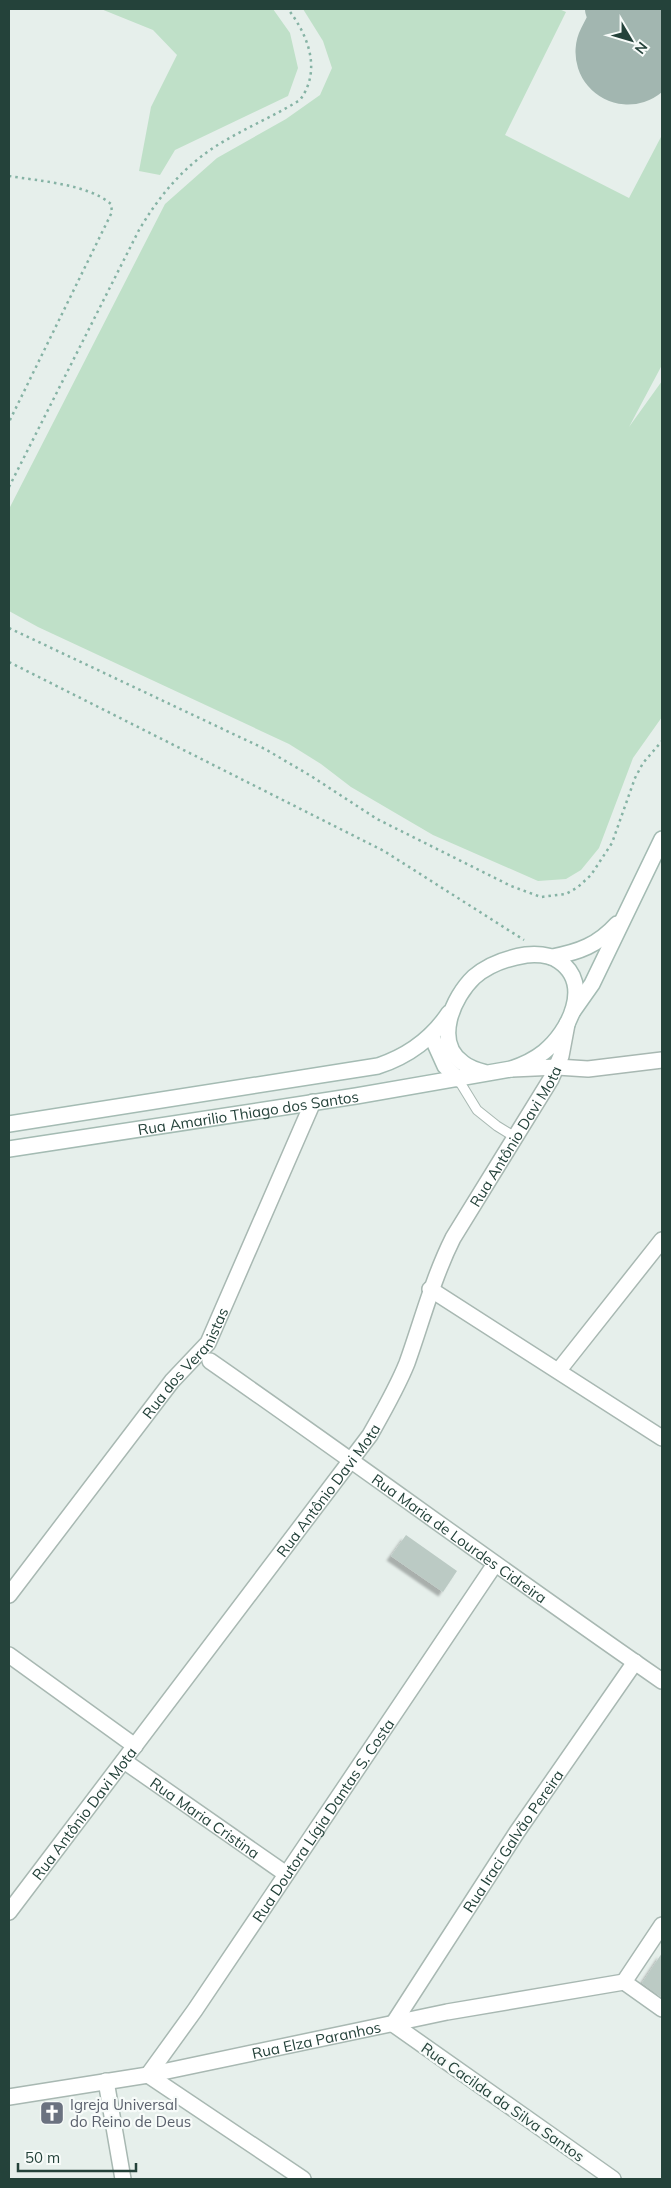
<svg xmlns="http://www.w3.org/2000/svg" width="671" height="2188" viewBox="0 0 671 2188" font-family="Mulish,sans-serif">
	<defs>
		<filter id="shadow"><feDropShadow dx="-4.5" dy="4.5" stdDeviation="1" flood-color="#0004"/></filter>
	</defs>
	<rect width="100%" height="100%" fill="#e6efeb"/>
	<g fill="#bfe0c8">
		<polygon points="101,9 273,9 290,33 298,68 288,96 175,150 160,175 139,171 151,107 177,55 153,30"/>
		<polygon points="303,9 559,9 566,12 505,135 629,198 662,135 662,365 629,427 662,381 662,717 633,758 599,848 581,870 566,879 538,881 433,835 351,787 321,764 289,744 38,627 9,611 9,509 165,204 217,158 286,119 320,95 332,68 323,41"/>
	</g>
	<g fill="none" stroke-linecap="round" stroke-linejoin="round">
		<path stroke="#a2b6b0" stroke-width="42" d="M 606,9 C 619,28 639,39 662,42"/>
		<polyline stroke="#a2b6b0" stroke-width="105" points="628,52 650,9"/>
	</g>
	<g fill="#bbcac4" filter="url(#shadow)">
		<polygon points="406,1535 457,1571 443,1592 391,1556"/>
		<polygon points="662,1953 662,1998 642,1983"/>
	</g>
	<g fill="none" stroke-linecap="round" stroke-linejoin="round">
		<defs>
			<polyline id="service" points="458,1079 477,1110 497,1126 515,1137"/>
			<g id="minor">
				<polyline points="512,1069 557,1067 588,1069 662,1060"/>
				<polyline points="430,1289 662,1438"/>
				<path id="s1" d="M 210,1361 C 361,1466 510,1576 662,1681"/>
				<polyline points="559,1370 662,1240"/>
				<path id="s2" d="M 9,1595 L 172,1381 L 208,1343 L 313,1102"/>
				<polyline points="9,1655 135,1746"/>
				<path id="s3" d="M 124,1761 L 286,1874"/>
				<path id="s4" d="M 9,1912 L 370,1435 C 383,1412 397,1388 407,1363 C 422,1321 433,1278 453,1238 L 551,1079 L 561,1056 L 567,1024"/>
				<polyline points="624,1982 662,1925"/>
				<polyline points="624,1982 662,2009"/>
				<path id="s5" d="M 148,2075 L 195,2010 L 495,1564"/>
				<path id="s6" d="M 148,2075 L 447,2012 L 624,1982"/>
				<polyline points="106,2081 123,2179"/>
				<path id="s7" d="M 613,2179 L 393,2024 L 517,1832 L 635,1662"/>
			</g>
			<polyline id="tertiary" points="9,2097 148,2075 303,2179"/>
			<g id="secondary">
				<path d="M 552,957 C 579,952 598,945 617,924"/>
				<polyline points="573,1011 592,984 662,839"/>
				<polyline points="431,1035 445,1066 458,1079"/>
				<path d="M 9,1124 L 378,1066 C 408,1056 431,1040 449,1013"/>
				<path id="s8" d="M 9,1149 L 356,1096 L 511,1069 C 523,1065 534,1060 544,1052 C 569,1032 593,984 559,961 C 549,954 537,954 526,955 C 507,958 489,964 474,977 C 453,997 433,1042 463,1063 C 470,1069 479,1071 487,1073"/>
			</g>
		</defs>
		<use href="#service" stroke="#a8b8b2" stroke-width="11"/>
		<use href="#minor" stroke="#a8b8b2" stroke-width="18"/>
		<use href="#tertiary" stroke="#a8b8b2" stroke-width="18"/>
		<use href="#secondary" stroke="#a4bbb3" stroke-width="18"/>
		<g stroke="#86b3a5" stroke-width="2.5" stroke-dasharray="2.5 4" stroke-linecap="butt">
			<path d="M 9,176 C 39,181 88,184 111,204 L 112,212 L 9,422"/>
			<path d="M 9,487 L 139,230 C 158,198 179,172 210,150 C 238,131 271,118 300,100 C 322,70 308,35 288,9"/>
			<polyline points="9,628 265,749 311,776 377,819 511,886 541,897 566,894 578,887 591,875 612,843 635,778 643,763 662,741"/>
			<polyline points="9,662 384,851 524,940"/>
		</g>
		<use href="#service" stroke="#fff" stroke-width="9"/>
		<use href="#minor" stroke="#fff" stroke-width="15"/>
		<use href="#tertiary" stroke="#fff" stroke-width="15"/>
		<use href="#secondary" stroke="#fff" stroke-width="15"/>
	</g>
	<defs>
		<symbol id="church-square" viewBox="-11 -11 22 22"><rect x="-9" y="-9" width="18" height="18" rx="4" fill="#6b7280" stroke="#f7fbf9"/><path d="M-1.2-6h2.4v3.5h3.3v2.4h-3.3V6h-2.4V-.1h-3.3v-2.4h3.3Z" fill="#fff"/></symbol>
	</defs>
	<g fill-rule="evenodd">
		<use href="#church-square" x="38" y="2099" width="28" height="28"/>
	</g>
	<g text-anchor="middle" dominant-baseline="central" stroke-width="4.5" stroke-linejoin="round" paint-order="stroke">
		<g font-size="15" fill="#24423a" stroke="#f7fbf9">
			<text stroke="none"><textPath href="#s8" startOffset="242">Rua Amarilio Thiago dos Santos</textPath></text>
			<text stroke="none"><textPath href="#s4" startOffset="932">Rua Antônio Davi Mota</textPath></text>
			<text stroke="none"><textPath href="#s2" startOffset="292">Rua dos Veranistas</textPath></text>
			<text stroke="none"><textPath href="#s4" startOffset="529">Rua Antônio Davi Mota</textPath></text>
			<text stroke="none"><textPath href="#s1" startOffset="306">Rua Maria de Lourdes Cidreira</textPath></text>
			<text stroke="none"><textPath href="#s4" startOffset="124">Rua Antônio Davi Mota</textPath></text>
			<text stroke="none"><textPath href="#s3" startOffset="99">Rua Maria Cristina</textPath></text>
			<text stroke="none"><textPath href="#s5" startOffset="309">Rua Doutora Lígia Dantas S. Costa</textPath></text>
			<text stroke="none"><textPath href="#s7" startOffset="488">Rua Iraci Galvão Pereira</textPath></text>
			<text stroke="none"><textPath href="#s6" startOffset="172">Rua Elza Paranhos</textPath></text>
			<text transform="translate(503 2102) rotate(35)">Rua Cacilda da Silva Santos</text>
		</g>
		<g font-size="15" fill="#5b616d" stroke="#f7fbf9" text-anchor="start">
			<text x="70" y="2104">Igreja Universal<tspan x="70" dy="17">do Reino de Deus</tspan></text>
		</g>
	</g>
	<rect width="671" height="2188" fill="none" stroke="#24423a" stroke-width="20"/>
	<g transform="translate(631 40) rotate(128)" stroke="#f7fbf9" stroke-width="4" paint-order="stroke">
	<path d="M0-4L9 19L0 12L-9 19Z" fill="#24423a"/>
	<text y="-8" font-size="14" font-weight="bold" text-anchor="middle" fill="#24423a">N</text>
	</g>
	<path d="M18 2163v8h118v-8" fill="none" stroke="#24423a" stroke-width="2.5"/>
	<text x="25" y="2163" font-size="15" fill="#24423a" stroke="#f7fbf9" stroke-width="4" paint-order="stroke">50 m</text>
</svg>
